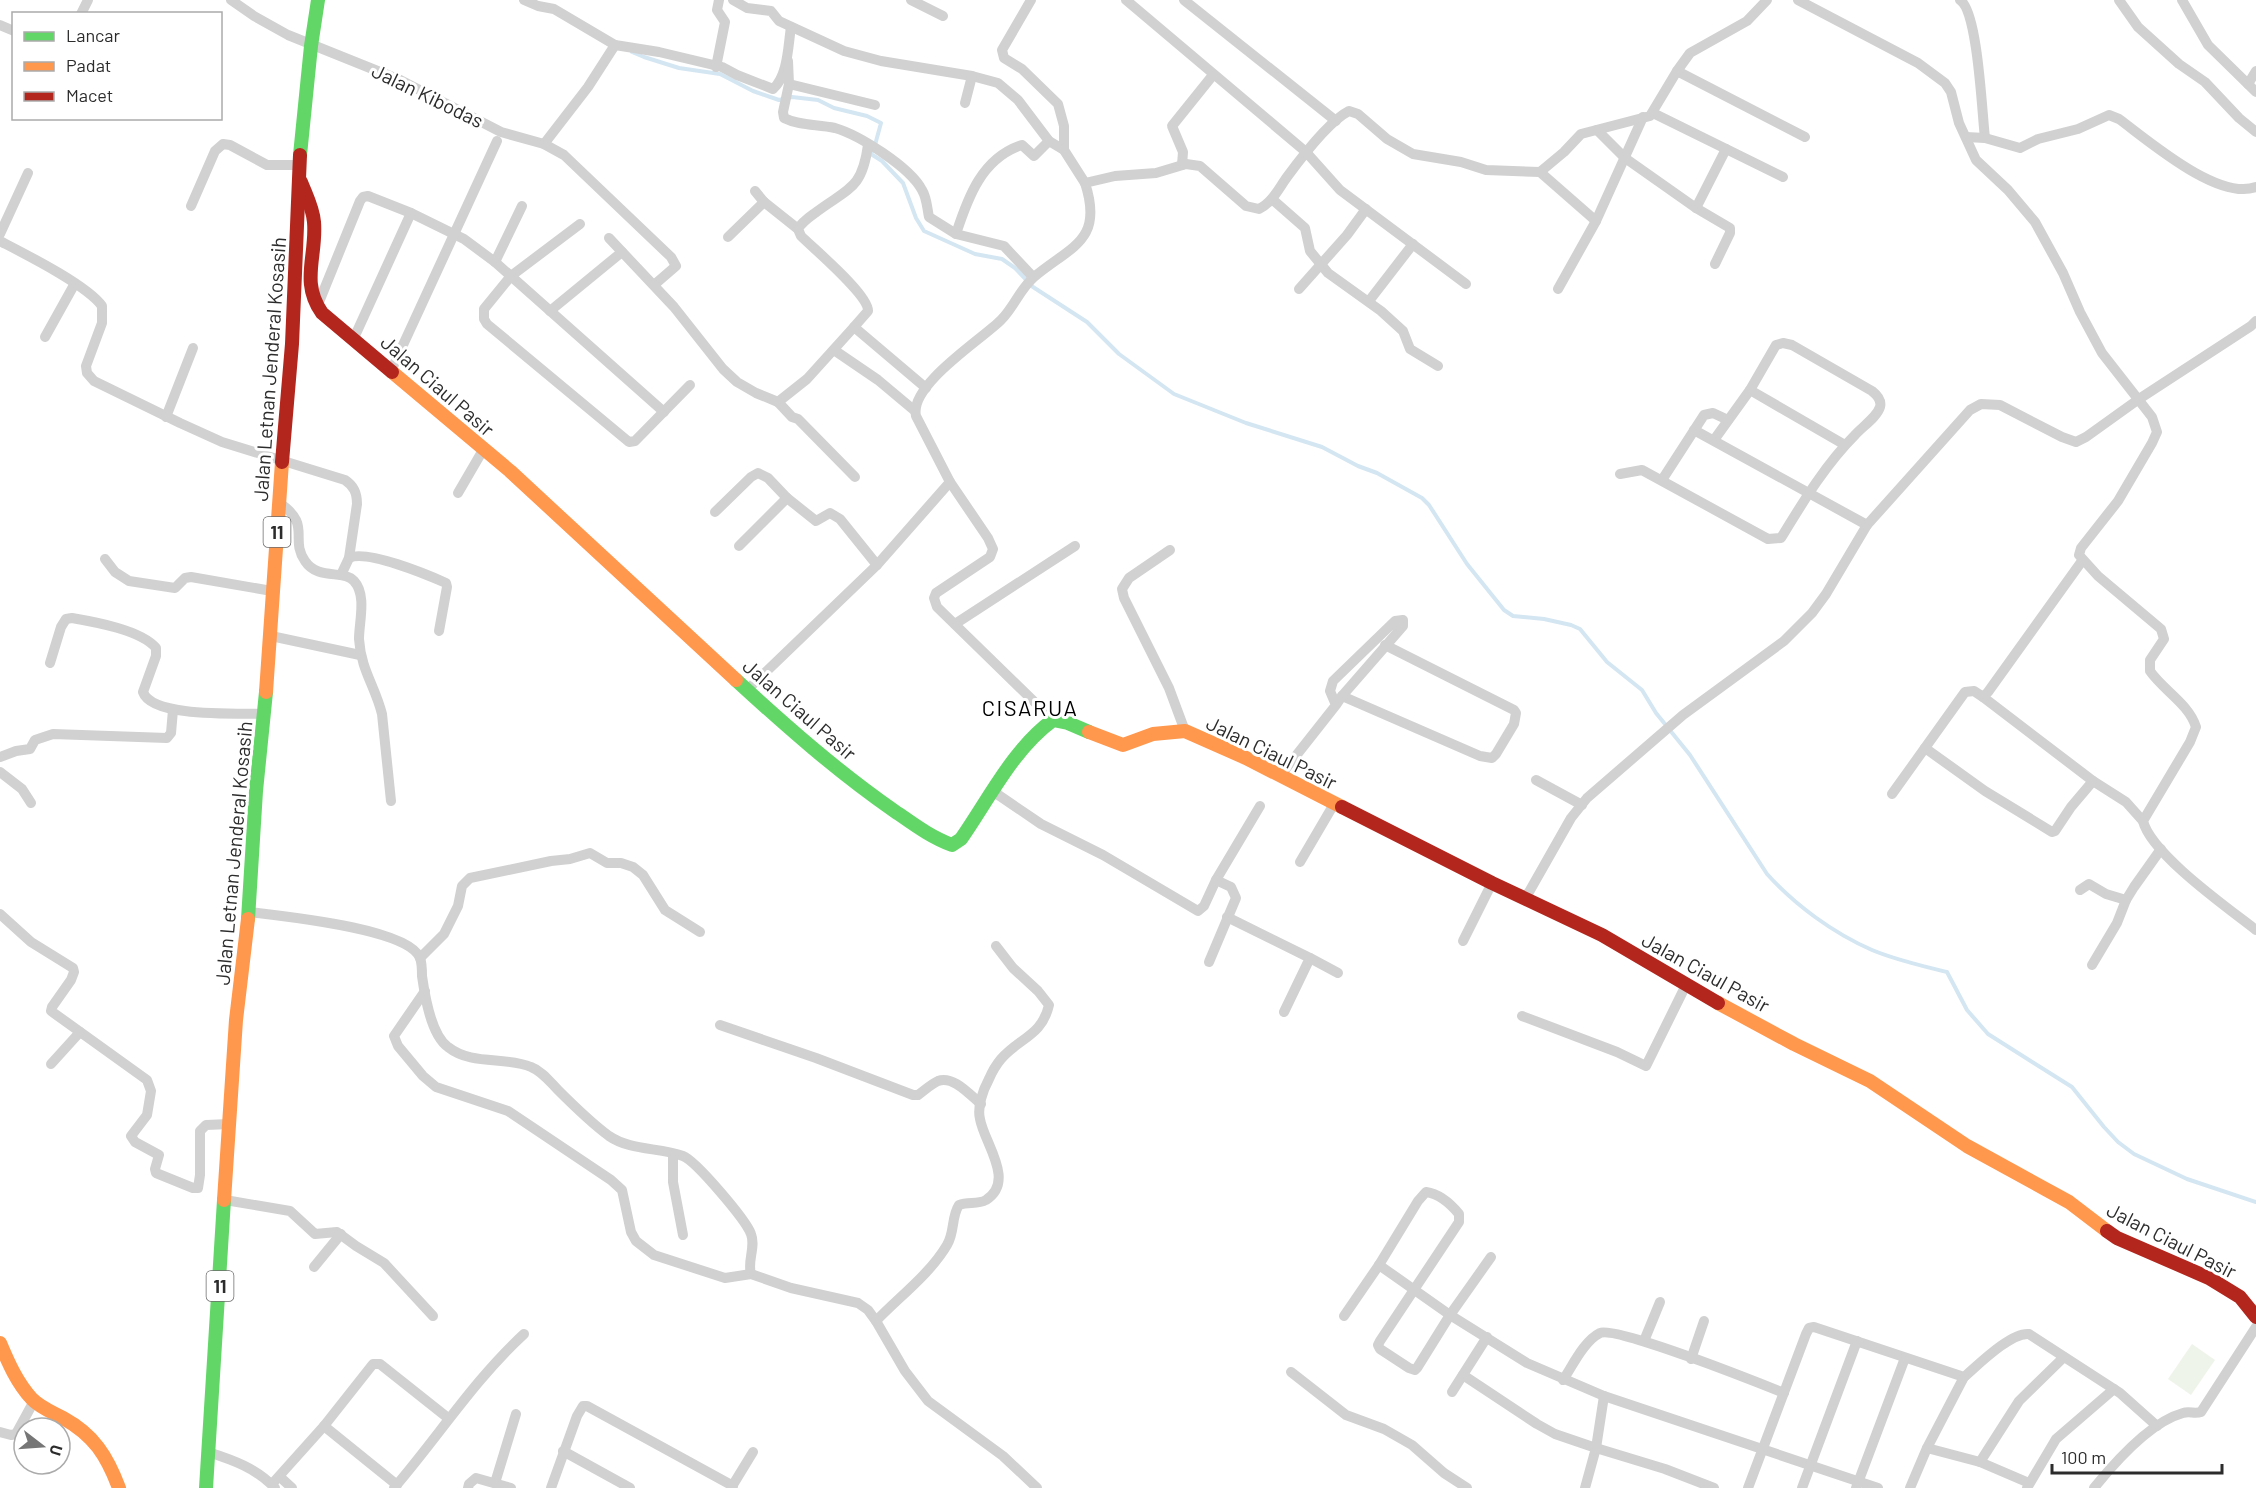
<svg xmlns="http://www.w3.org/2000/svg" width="2256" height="1488" viewBox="0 0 2256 1488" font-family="Barlow,sans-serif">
	<rect width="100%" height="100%" fill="#fff"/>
	<polygon fill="#eff4ea" points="2192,1344 2215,1360 2191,1395 2168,1379"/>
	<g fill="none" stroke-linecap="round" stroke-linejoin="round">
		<g stroke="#d4e6f2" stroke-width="4">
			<polyline points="632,52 644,57 679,68 720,74 753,91 779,100 792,97 818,100 834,108 867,116 881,123 875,145"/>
			<path d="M 872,152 L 871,154 L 882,161 L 903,183 L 916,218 L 924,231 L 975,254 L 1002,259 L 1015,268 L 1033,287 L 1087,322 L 1119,354 L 1174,394 L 1246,423 L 1322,447 L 1358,466 L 1377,473 L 1422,498 L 1429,505 L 1467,564 L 1504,610 L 1513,616 L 1544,619 L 1571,625 L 1580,629 L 1607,662 L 1642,690 L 1656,713 L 1690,755 L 1767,874 C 1795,905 1833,933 1872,950 C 1896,960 1922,966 1947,972 L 1967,1010 L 1988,1034 L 2072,1087 L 2104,1127 L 2118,1142 L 2134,1154 L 2187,1179 L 2256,1202"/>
		</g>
		<g stroke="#d1d1d1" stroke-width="10">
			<polyline points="231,0 254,16 288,35 400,80 501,132 544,144 564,155 671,257 676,266 654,285"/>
			<path d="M 524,0 L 538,6 L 554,9 L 615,45 L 659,52 L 722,67 L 737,75 L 773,89 C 788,76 788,46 791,27"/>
			<polyline points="733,0 747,8 771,11 779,21 844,51 881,61 972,76 998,83 1018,100 1049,141 1064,150 1085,183"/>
			<polyline points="911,0 943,16"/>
			<polyline points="1031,0 1002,50 1004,58 1022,69 1058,104 1064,126 1064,150"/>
			<polyline points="1126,0 1306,152 1340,190 1466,284"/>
			<polyline points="1184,0 1336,121"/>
			<path d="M 1798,0 L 1918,63 L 1945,83 L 1951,92 L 1959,123 L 1976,160 L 2008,190 L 2035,222 L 2063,273 L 2080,312 L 2102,353 L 2152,417 L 2157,432 L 2152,443 L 2118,501 L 2081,548 L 2079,555 L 2098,576 L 2161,629 L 2164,639 L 2150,660 L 2150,671 C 2163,690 2189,704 2196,727 L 2190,742 L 2143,821 C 2151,854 2228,908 2256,930"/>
			<path d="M 1960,0 C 1978,11 1982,114 1985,138"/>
			<polyline points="2119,0 2138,27 2179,64 2205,82 2239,118 2256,132"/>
			<polyline points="2182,0 2208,45 2256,92"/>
			<polyline points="81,14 88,0"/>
			<polyline points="0,25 14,31"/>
			<path d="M 788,61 L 789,84 L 783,112 L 784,118 C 800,126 817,124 835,128 C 859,135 910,167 922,190 C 927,198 927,208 929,217 L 956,234"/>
			<polyline points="716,67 725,22 717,10 719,0"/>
			<polyline points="1677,71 1805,137"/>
			<polyline points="789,84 875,105"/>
			<polyline points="2248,84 2256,71"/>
			<polyline points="965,103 972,76"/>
			<polyline points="1653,113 1783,177"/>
			<polyline points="1597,130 1625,158 1696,208 1730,228 1730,233 1715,264"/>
			<path d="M 1966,137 L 1985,138 L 2020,148 L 2038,139 L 2078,129 L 2109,115 L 2119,119 C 2149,141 2218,201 2256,187"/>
			<polyline points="544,144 588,87 615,45"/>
			<polyline points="1182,165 1183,152 1172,126 1213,75"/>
			<polyline points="1540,172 1596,221"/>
			<polyline points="755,191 764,202"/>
			<polyline points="1272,199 1305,228 1310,251 1328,273 1381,311 1403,331 1410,349 1438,366"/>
			<polyline points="191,206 215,151 223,144 230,145 267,165 299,165"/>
			<polyline points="1696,208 1726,149"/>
			<polyline points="580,224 511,276 484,309 484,319 487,324 629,442 635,441 690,385"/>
			<polyline points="0,234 28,173"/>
			<polyline points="728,237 764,202 798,229"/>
			<polyline points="609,238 674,307 723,369 737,382 756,393 778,402 807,379 854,327 926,388"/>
			<path d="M 0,241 C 25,254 87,285 102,306 L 102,323 L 86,366 L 87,373 L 94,381 L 180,423 L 222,442 L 345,480 C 354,486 357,493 357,504 L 349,558 L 341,575"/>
			<polyline points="495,262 522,206"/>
			<path d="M 1033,277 L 1004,246 L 956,234 C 968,197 982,158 1022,145 L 1034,156 L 1049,141"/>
			<polyline points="1299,289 1347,235 1366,209"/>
			<polyline points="1558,289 1596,221 1643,117"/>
			<polyline points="1369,301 1413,244"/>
			<polyline points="317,307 360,201 363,197 368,196 411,213 464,239 495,262 664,412"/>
			<polyline points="550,311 622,252"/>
			<path d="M 854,327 L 868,311 C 869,295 814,249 801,236 L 798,229 C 802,222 808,218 815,213 C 848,188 862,190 868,145"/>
			<polyline points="45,337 74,285"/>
			<polyline points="354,338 411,213"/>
			<polyline points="834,350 878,380 915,411"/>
			<polyline points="391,371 497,141"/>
			<polyline points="1750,390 1845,445"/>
			<polyline points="778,402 792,417 798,419 855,477"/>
			<polyline points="166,417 193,348"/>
			<polyline points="1694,430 1867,525"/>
			<path d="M 1620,474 L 1642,470 L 1768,539 L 1781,538 C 1803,502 1825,465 1855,435 C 1862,427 1877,417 1880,407 C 1882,400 1877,395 1872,391 L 1792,345 L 1783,343 L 1776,345 L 1750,390 L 1714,440"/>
			<polyline points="1662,480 1704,415 1713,413 1728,420"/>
			<polyline points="458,493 483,450"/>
			<path d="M 278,502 C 313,525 289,538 305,561 C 318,581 344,569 354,581 C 367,595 359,622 359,639 C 361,670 375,686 382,714 L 391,801"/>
			<polyline points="715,512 751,477 758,473 768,478 787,498"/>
			<polyline points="739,546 787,498 816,521 830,513 840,519 877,565"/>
			<polyline points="1170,550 1129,578 1122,589 1124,598 1169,688 1185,731"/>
			<path d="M 349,558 C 366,549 428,575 446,583 L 447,587 L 439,631"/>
			<polyline points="105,559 115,572 129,581 175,588 185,578 191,577 272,591"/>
			<polyline points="955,624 1075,546"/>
			<polyline points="271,636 360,655"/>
			<path d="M 50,663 L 61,627 L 66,619 L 72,618 C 95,622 141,630 156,648 L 156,656 L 143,692 C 152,718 239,713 264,714"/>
			<polyline points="747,690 877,565 950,482"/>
			<polyline points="1342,696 1480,756 1492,758 1496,754 1514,724 1516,713 1514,710 1385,645"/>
			<polyline points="1983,697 2093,781"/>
			<path d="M 1053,720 L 937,607 L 934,598 L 936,593 L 990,557 L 993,549 L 988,538 L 950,482 L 916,416 C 909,385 981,340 1001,320 C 1014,307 1020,289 1034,277 C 1071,246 1104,241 1085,183 L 1115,176 L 1156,173 L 1186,164 L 1200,166 L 1246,206 L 1259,209 C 1272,203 1279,188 1287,177 C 1301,158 1329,121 1349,111 L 1358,114 L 1387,139 L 1413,154 L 1461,162 L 1486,170 L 1540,172 L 1564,152 L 1581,134 L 1650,116 L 1677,71 L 1690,53 L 1747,21 L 1767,0"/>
			<polyline points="1925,748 1985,791 2052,832 2055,831 2071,807 2093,781 2126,802 2143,821"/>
			<polyline points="0,757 16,751 30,749 35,740 53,734 167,738 171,733 173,710"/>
			<polyline points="0,772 22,789 31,803"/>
			<polyline points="1280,776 1336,705 1342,696 1403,626 1403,620 1395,621 1333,681 1330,691 1336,705"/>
			<polyline points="1536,780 1582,805"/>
			<polyline points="994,792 1041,824 1103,855 1198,911 1204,906 1216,880 1260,806"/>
			<polyline points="1892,794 1965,692 1974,691 1983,697 1988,692 2082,561"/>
			<polyline points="1300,862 1334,804"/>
			<polyline points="2080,890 2089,884 2106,894 2126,900"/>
			<polyline points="1525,899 1571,818 1587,798 1683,715 1784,641 1812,613 1826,594 1867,525 1970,410 1981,404 2000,405 2062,437 2076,442 2086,437 2139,399 2251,326 2256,321"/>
			<path d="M 249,912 C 281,916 408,928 420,958 C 422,963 422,971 422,976 C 425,997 431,1035 448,1047 C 472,1066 505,1056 531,1067 C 542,1071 550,1082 558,1090 C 574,1106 590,1122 609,1136 C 631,1151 659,1147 683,1156 C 696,1161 746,1220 751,1234 C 756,1247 747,1261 751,1274"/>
			<polyline points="0,914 31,942 73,968 74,972 71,980 52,1007 51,1011 147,1080 151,1091 147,1115 131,1136 135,1142 159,1155 155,1169 156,1173 193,1188 198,1188 200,1175 200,1131 206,1125 229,1124"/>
			<polyline points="1227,917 1310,958 1284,1012"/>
			<polyline points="1463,941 1492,883"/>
			<polyline points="420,958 444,934 458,906 462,886 470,878 551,861 570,859 590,853 607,863 621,863 633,867 643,875 665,910 700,932"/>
			<polyline points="1310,958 1338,973"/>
			<polyline points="1209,962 1236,898 1231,887 1216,880"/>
			<polyline points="2092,965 2117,923 2126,900 2134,887 2161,849"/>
			<polyline points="425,991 394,1036 398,1046 423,1076 436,1087 508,1111 611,1180 622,1190 631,1232 636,1241 654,1255 725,1278 751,1274 791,1288 858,1303 868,1310 876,1321 905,1371 928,1401 1003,1456 1037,1488"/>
			<polyline points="1522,1016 1617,1052 1646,1066 1686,985"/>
			<path d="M 720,1025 L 816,1058 L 913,1095 L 918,1095 C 924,1091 931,1084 938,1081 C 953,1075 970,1095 981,1104"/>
			<polyline points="51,1064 80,1032"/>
			<polyline points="673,1154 673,1182 683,1235"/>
			<polyline points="225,1200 290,1211 315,1234 337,1232 356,1246 384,1263 433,1316"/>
			<polyline points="1379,1265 1450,1315 1527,1363 1604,1396 1878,1488"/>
			<polyline points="314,1267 341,1234"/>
			<path d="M 1344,1316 L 1379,1265 L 1418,1201 L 1426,1192 C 1440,1194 1450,1203 1459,1214 L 1459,1222 L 1380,1341 L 1378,1345 L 1380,1349 L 1409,1368 L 1415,1370 L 1417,1368 L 1450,1315 L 1491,1257"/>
			<path d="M 876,1321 C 899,1297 930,1274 947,1245 C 955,1232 951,1217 959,1205 C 968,1201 977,1205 986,1200 C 1016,1181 984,1143 980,1119 C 977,1107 983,1090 989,1079 C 992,1072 996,1065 1001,1059 C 1019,1038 1042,1036 1049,1005 L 1038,991 L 1013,968 L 996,946"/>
			<polyline points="1644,1341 1660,1302"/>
			<polyline points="1691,1359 1704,1321"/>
			<polyline points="1291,1372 1346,1415 1384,1429 1412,1445 1444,1473 1467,1488"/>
			<polyline points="1463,1375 1537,1424 1555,1434 1596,1448 1665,1469 1714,1488"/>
			<path d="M 1563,1380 C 1573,1365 1584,1341 1600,1333 C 1616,1326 1759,1383 1784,1393"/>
			<polyline points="1452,1392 1487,1337"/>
			<polyline points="324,1426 397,1485"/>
			<polyline points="0,1432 11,1435 16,1434 34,1401"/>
			<polyline points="1927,1448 1980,1462 2029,1483"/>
			<polyline points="563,1451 630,1488"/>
			<path d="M 208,1452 C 233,1460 256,1468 275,1488"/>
			<polyline points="1980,1462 2019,1401 2064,1357"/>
			<polyline points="280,1477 292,1488"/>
			<polyline points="495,1483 516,1414"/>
			<polyline points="272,1484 324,1426 373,1364 380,1364 448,1418"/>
			<path d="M 394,1488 C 438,1437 474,1380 524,1334"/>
			<polyline points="468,1488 469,1484 476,1478 511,1488"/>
			<polyline points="551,1488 577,1416 583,1406 587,1406 733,1486"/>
			<polyline points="731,1488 753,1452"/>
			<polyline points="1585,1488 1596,1448 1604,1396"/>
			<path d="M 1748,1488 L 1806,1334 L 1809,1328 L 1814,1327 L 1964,1377 C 1978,1365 2011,1332 2029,1334 L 2120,1393 L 2157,1426"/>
			<polyline points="1802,1488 1857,1341"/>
			<polyline points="1856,1488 1905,1358"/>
			<polyline points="1910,1488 1927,1448 1964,1377"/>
			<polyline points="2027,1488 2056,1439 2114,1389"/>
			<path d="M 2094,1488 C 2115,1462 2150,1422 2183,1413 C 2189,1411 2195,1414 2201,1412 L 2256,1327"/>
		</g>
		<g stroke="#63d668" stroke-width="14">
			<polyline points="300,155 311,46 318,0"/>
			<path d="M 736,680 C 786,726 837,771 893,810 C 912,823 930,837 952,845 L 961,839 C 989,799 1013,749 1053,720 L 1068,723 L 1089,732"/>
			<polyline points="248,919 256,791 266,692"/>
			<polyline points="206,1488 224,1200"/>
		</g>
		<g stroke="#ff974d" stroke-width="14">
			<polyline points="392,372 510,471 736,680"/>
			<polyline points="266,692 282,462"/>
			<polyline points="1089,732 1123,745 1153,734 1185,731 1246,758 1342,807"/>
			<polyline points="1718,1003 1794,1044 1870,1081 1967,1146 2069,1202 2107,1231"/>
			<polyline points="224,1200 236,1020 248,919"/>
			<path d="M 0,1343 C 8,1362 17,1383 32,1399 C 41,1408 52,1412 63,1418 C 94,1435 107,1456 119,1488"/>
		</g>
		<g stroke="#b3261e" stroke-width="14">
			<path d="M 301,182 C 306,195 313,208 314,222 C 317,256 300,282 322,313 L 392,372"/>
			<polyline points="282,462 292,344 300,155"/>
			<polyline points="1342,807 1492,883 1602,935 1718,1003"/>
			<polyline points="2107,1231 2117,1238 2209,1278 2240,1297 2256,1317"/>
		</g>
	</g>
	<g text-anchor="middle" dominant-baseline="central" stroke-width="6" stroke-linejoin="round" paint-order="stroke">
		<g fill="#fff" stroke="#6b6b6b" stroke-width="1.5">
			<rect x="263.5" y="517" width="27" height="30" rx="4.5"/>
			<rect x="206.5" y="1271" width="27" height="30" rx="4.5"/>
		</g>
		<g font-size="18" font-weight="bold" fill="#2c2c2c">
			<text x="277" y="532">11</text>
			<text x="220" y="1286">11</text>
		</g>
		<g font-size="20" fill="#2c2c2c" stroke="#fff">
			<text transform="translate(428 95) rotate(26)">Jalan Kibodas</text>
			<text transform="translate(269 369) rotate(-86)">Jalan Letnan Jenderal Kosasih</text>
			<text transform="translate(438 385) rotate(41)">Jalan Ciaul Pasir</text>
			<text transform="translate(800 709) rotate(41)">Jalan Ciaul Pasir</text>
			<text transform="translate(1272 752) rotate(26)">Jalan Ciaul Pasir</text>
			<text transform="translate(233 853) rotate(-85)">Jalan Letnan Jenderal Kosasih</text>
			<text transform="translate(1706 972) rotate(29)">Jalan Ciaul Pasir</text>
			<text transform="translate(2172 1240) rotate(27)">Jalan Ciaul Pasir</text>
		</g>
		<g font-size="22" letter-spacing="1.5" fill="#000" stroke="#fff">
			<text x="1030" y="707">CISARUA</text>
		</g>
	</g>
	<rect x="12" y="12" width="210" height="108" fill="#ffffff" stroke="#ababab" stroke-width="1.5"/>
	<rect x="24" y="32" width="30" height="9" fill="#63d668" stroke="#ababab" stroke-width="1.5"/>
	<text x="66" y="42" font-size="18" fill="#2c2c2c">Lancar</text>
	<rect x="24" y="62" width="30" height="9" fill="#ff974d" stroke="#ababab" stroke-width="1.5"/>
	<text x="66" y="72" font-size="18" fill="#2c2c2c">Padat</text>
	<rect x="24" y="92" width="30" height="9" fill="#b3261e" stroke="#ababab" stroke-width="1.5"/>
	<text x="66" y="102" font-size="18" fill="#2c2c2c">Macet</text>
	<g transform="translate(42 1446) rotate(107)"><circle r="28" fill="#ffffff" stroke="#ababab" stroke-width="1.5"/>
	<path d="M0-4.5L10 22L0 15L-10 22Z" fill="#767676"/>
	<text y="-9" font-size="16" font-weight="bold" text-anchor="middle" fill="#2c2c2c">U</text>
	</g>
	<path d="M2052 1464v9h170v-9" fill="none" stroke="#2c2c2c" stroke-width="3"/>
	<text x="2061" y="1464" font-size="18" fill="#2c2c2c" stroke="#ffffff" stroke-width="4.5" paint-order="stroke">100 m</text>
</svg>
